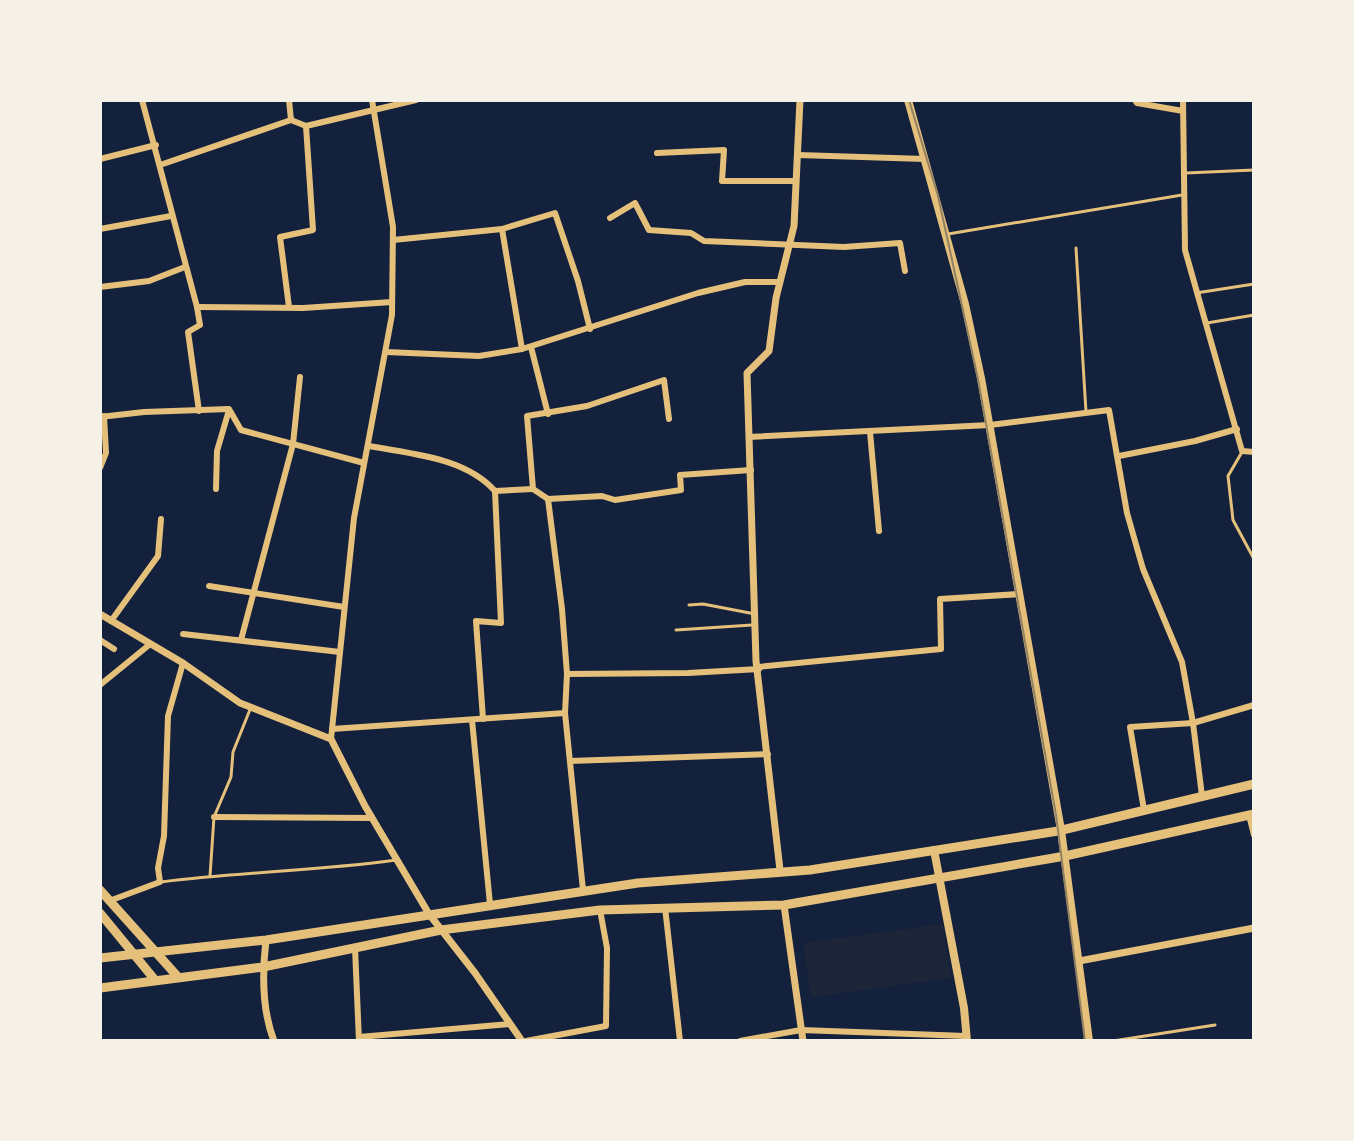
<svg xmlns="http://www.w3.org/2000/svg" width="1354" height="1141" viewBox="0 0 1354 1141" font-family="'Titillium Web',sans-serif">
	<rect width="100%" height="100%" fill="#14213d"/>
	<polygon fill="#1d2539" points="943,924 951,978 811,997 803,943"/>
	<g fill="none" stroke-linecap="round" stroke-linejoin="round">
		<g stroke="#e5c07b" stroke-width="3">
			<polyline points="1186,173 1254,170"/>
			<polyline points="948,234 1182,195"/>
			<polyline points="1076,248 1086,412"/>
			<polyline points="1196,293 1254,284"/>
			<polyline points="1207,323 1254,315"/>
			<polyline points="1242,452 1228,476 1233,520 1254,559"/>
			<polyline points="689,605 703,604 755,614"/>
			<polyline points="676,630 752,625"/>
			<polyline points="210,876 214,817 231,777 233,752 251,707"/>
			<path d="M 161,882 C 240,872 318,871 396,860"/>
			<polyline points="1113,1041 1215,1025"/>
		</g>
		<g stroke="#e5c07b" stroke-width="6">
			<polyline points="142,100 197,307 200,325 188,332 199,411"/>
			<polyline points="289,100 291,120"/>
			<polyline points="1135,100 1137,103 1183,111"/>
			<polyline points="1183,100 1185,250 1242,451 1254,452"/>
			<polyline points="657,153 724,150 722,181 796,181"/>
			<polyline points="798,155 925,159"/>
			<polyline points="100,159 156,145"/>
			<polyline points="160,165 291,120 306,126 416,100"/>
			<polyline points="610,218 635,203 649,230 691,233 704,241 844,247 900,243 905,271"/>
			<polyline points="100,229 171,216"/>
			<polyline points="502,229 522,349"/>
			<polyline points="393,240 502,229 555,213 578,281 590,329"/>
			<polyline points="100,287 149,281 185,267"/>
			<polyline points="197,307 303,308 392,302"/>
			<polyline points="289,307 280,237 313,230 306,126"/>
			<polyline points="531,347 548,414"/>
			<polyline points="386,352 479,356 522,349 698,293 745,282 780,282"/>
			<polyline points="100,417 144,412 229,409 241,430 364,463"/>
			<polyline points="870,432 879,531"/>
			<polyline points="749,437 990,425 1109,410 1127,513 1143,569 1182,662 1193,723 1202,796"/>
			<path d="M 369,446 C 411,454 465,457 495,491 L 533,489"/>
			<polyline points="1119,456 1195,441 1237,429"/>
			<polyline points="100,468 106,453 104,416"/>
			<polyline points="216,489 217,451 229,410"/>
			<polyline points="548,499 602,496 615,500 681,490 680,475 751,470"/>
			<polyline points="209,586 344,607"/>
			<polyline points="111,621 158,556 161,519"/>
			<polyline points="183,634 340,652"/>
			<polyline points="100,640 114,649"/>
			<polyline points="241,640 293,444 300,377"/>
			<polyline points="758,667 941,649 940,599 1020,594"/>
			<polyline points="567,674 688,673 759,669"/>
			<polyline points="100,685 149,645"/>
			<polyline points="483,719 476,621 501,623 495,491"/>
			<polyline points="472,720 490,904"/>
			<polyline points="332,729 565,713"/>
			<polyline points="331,739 354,518 392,315 393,227 372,100"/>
			<polyline points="570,761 768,754"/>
			<polyline points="1144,810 1130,727 1193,723 1254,705"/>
			<polyline points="1249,815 1254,835"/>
			<polyline points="214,817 372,818"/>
			<polyline points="583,890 565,713 567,674 562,609 548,499 533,489 527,416 587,406 664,380 669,419"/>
			<polyline points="109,901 160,882 158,868 164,836 168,716 183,663"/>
			<polyline points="665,907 680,1041"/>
			<polyline points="355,948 359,1041"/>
			<polyline points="359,1037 510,1024"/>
			<polyline points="526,1041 606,1026 607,948 600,910"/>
			<polyline points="740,1041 801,1030 966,1036"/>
		</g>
		<g stroke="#e5c07b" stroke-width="7">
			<polyline points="100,614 183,663 240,703 331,739 365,806 429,914 475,973 522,1041"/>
			<polyline points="780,870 756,661 747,373 769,351 776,298 794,226 800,100"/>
			<polyline points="784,905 803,1041"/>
			<path d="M 266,940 C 262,974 262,1010 274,1041"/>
			<polyline points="1079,961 1254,928"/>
		</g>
		<g stroke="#e5c07b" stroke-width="8">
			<polyline points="908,100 965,304 981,378 1061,830 1089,1041"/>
			<polyline points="934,850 964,1008 967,1041"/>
		</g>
		<g stroke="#e5c07b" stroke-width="9">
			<polyline points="100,890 178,977"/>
			<polyline points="100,913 155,980"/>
			<polyline points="100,958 266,940 638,883 810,870 1058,831 1254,784"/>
			<polyline points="100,988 263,967 441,930 600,910 784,905 1065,856 1254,814"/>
		</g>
		<polyline stroke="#918062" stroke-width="2" points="909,100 938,196 978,379 1056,815 1085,1041"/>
	</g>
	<rect width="1354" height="1141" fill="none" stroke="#f6f1e7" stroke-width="204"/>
</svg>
